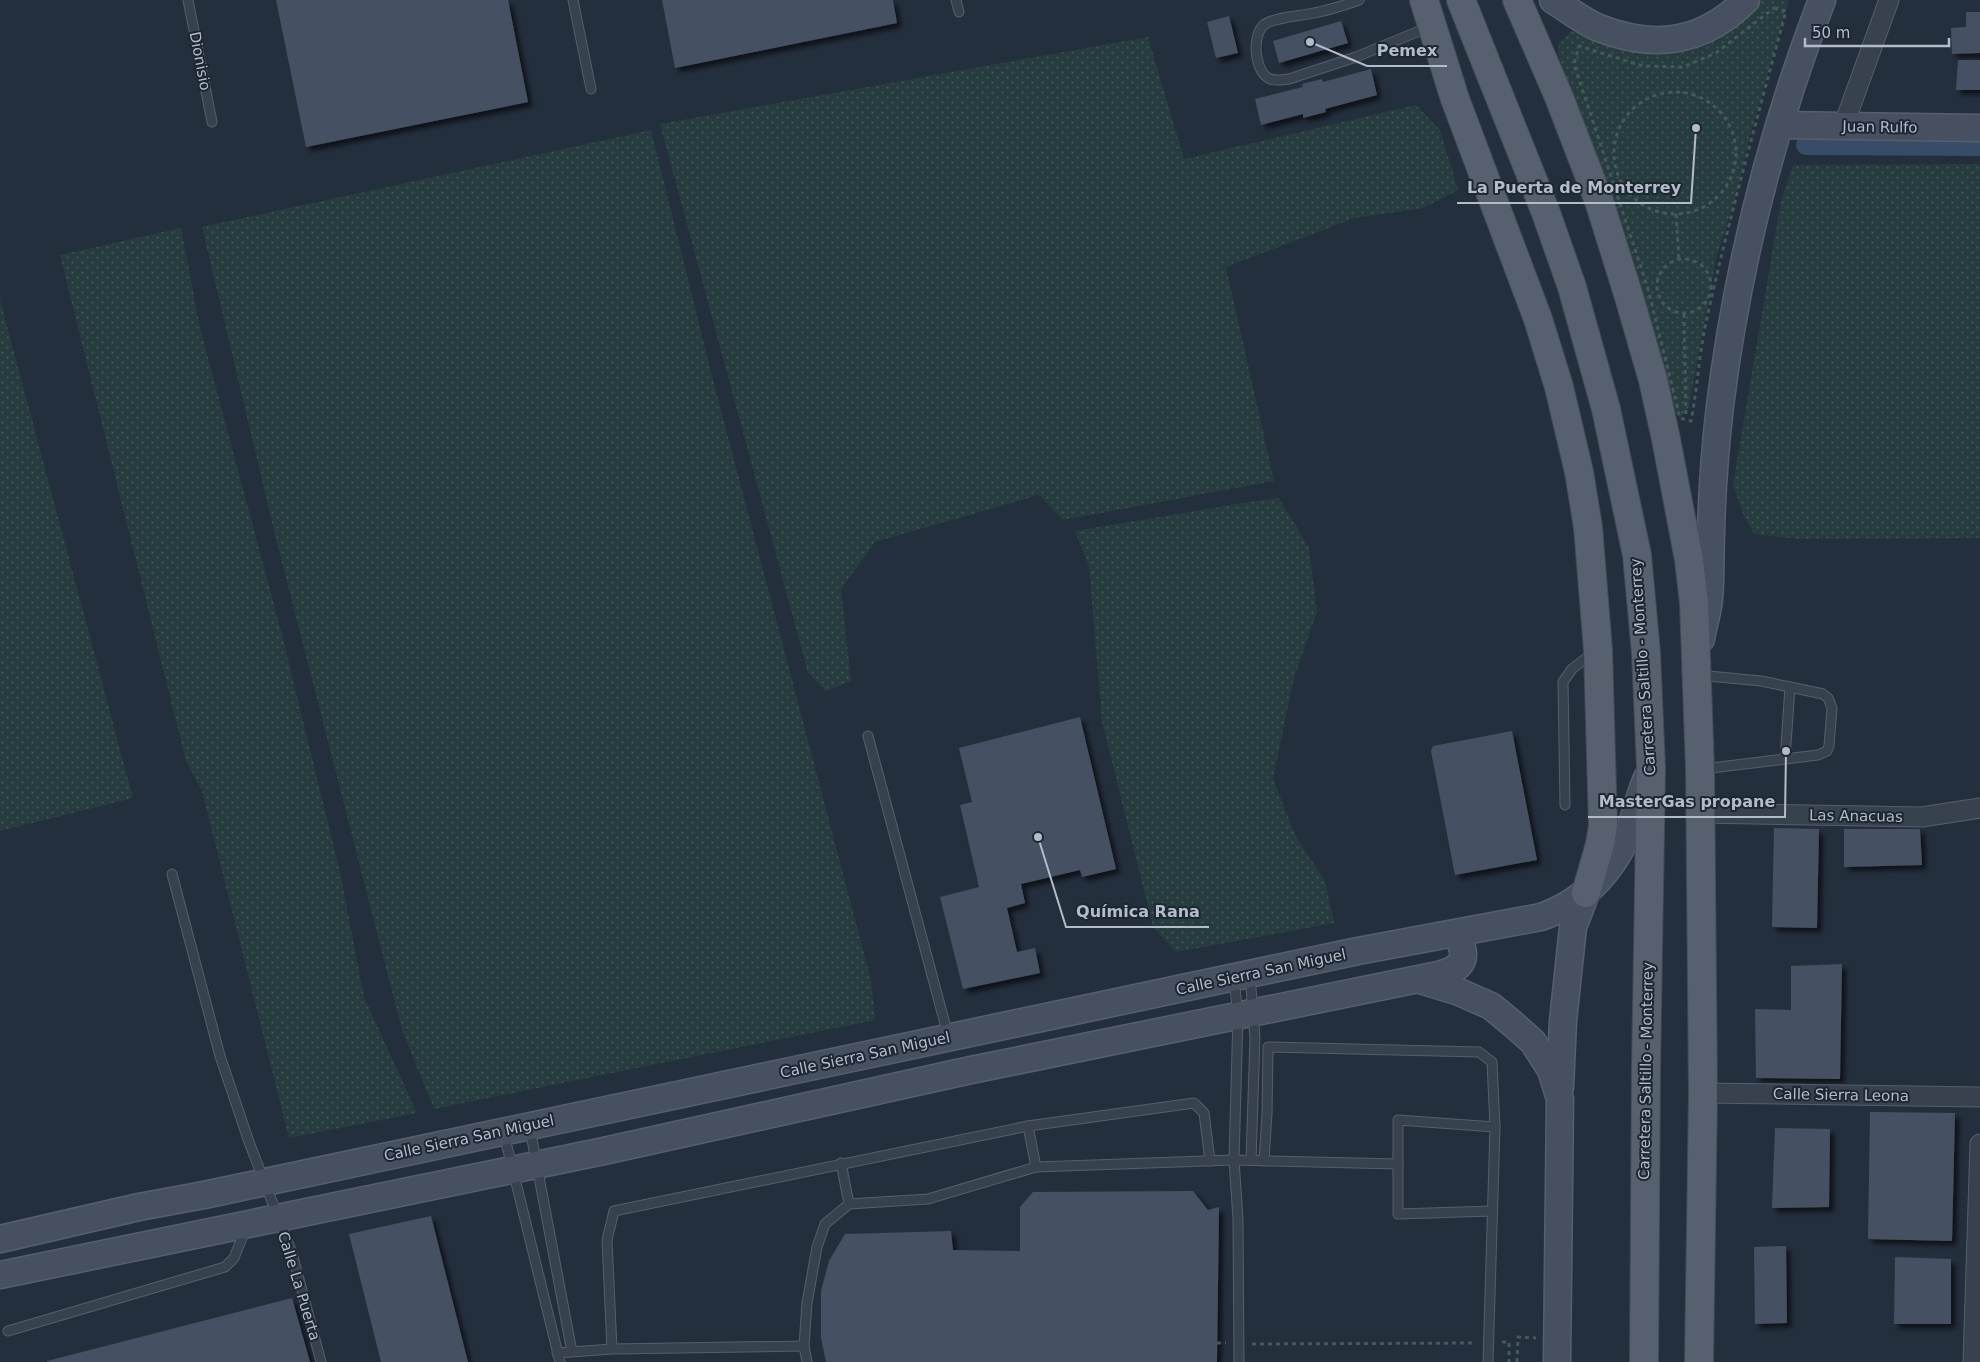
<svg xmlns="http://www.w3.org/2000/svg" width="1980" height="1362" viewBox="0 0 1980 1362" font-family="'DejaVu Sans',sans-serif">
	<defs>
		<pattern id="grass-dots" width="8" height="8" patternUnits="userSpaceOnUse" patternTransform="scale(1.25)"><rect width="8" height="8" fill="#263c3f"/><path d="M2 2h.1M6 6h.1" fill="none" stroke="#435659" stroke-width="1.8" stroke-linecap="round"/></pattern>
		<filter id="shadow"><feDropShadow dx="4.5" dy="4.5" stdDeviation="2.5" flood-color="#0009"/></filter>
	</defs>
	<rect width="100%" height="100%" fill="#242f3e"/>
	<g fill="url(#grass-dots)">
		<polygon points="1753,0 1789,0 1749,139 1738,188 1716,259 1689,407 1680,418 1670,408 1633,265 1558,54 1558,44 1571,31 1654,47"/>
		<polygon points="1148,37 1184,159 1416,105 1440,130 1458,190 1423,208 1355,218 1226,267 1274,481 1063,520 1039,495 875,542 841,589 851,681 826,691 808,673 660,124"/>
		<polygon points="651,130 712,376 871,980 875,1020 434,1109 402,1030 276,539 202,227"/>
		<polygon points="1980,164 1980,538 1799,539 1754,534 1743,514 1733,485 1781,201 1793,165"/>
		<polygon points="181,228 200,328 281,631 340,872 364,997 417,1113 289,1138 202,791 186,761 60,255"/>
		<polygon points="0,300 133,798 0,831"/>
		<polygon points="1279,498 1309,548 1317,611 1293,681 1273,779 1296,837 1325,881 1334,923 1176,952 1153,927 1102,721 1089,566 1075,531 1261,500"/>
	</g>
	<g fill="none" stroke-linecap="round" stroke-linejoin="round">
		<polyline stroke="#394c67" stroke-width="20" points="1806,145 1980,146"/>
	</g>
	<g fill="#455162" filter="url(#shadow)">
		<polygon points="276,0 508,0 528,102 306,147"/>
		<polygon points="662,0 893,0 897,23 675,68"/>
		<polygon points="1966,12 1980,12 1980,53 1952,54 1951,28 1966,27"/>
		<polygon points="1229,16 1238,53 1216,58 1207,22"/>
		<polygon points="1341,21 1348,43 1279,63 1273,41"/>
		<polygon points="1958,60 1980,60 1980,90 1956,90"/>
		<polygon points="1371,69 1377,95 1325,109 1326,112 1303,118 1303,114 1261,125 1255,99 1303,87 1302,84 1322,79 1323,82"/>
		<polygon points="1080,717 1116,869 1082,877 1080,870 1021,884 1025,903 1007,908 1017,952 1035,948 1040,973 963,989 940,897 979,887 960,805 972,802 959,748"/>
		<polygon points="1512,731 1537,860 1455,875 1431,751 1433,746"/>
		<polygon points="1774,828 1819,829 1817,928 1772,927"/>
		<polygon points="1844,829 1920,829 1922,865 1844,867"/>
		<polygon points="1842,964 1840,1079 1756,1078 1755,1009 1791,1010 1791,966"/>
		<polygon points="1870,1112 1955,1113 1952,1241 1868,1239"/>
		<polygon points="1775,1128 1830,1129 1829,1207 1772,1208"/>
		<polygon points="1193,1191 1208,1210 1219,1207 1217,1362 826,1362 821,1338 821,1291 829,1261 845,1234 951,1231 953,1250 1020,1251 1020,1207 1033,1192"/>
		<polygon points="431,1216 468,1362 381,1362 349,1234"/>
		<polygon points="1786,1246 1787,1323 1755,1324 1754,1247"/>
		<polygon points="1895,1257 1951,1259 1951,1324 1894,1324"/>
		<polygon points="292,1298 310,1362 47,1362 47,1361"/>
	</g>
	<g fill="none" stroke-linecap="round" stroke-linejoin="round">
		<defs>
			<g id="lane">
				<polyline points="188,0 212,122"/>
				<polyline points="573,0 591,89"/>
				<polyline points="956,0 959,12"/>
				<path d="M 1359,0 C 1345,5 1330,10 1314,13 C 1301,16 1276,17 1265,24 C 1251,34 1254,72 1270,79 C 1276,81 1283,80 1289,79 L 1356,57 L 1429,27"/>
				<polyline points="1698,675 1761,681 1790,687"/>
				<polyline points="868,736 948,1035"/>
				<polyline points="1703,769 1818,755 1827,751 1829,746 1832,708 1828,698 1823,694 1790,687 1785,759"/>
				<polyline points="1565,805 1563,682 1572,669 1594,652"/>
				<polyline points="172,874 220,1056 249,1142 292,1253 321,1362"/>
				<polyline points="1250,976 1255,1038 1251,1160"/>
				<polyline points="1234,980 1238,1015 1234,1160 1238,1219 1239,1362"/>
				<polyline points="1028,1126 1036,1167"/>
				<polyline points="530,1129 572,1352"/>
				<polyline points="504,1134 560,1362"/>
				<polyline points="1264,1161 1267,1114 1268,1047 1479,1052 1492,1062 1495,1127"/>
				<polyline points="841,1163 849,1204"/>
				<polyline points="8,1331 225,1267 234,1258 246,1228"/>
				<polyline points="612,1349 607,1240 614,1211 1028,1126 1194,1103 1204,1113 1210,1161"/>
				<polyline points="557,1353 612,1349 804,1346"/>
				<polyline points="807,1362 804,1346 807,1303 817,1247 825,1224 849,1204 928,1199 1036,1167 1234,1160 1398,1164"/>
				<polyline points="1488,1362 1495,1127 1398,1120 1398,1214 1492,1211"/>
			</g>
			<g id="street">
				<polyline points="1843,127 1889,0"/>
				<polyline points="1701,813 1922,817 1980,808"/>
				<polyline points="1703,1093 1980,1097"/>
				<polyline points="1973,1362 1980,1144"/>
			</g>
			<g id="secondary">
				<path d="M 1553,0 C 1568,9 1582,21 1599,28 C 1655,50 1703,43 1746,0"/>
				<polyline points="1780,125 1980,128"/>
				<path d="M 1701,639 C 1703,626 1708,612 1709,599 C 1711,577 1710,556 1711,534 C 1712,492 1715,448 1720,406 C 1737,268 1772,130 1822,0"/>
				<polyline points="1420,980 1459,992 1491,1006 1514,1025 1533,1042 1551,1070 1560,1099 1557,1362"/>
				<polyline points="1560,1087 1563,1021 1573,927 1586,893"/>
				<path d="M 0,1239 L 139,1207 L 204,1195 L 1358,951 L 1541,917 C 1587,901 1618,866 1633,820 C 1638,805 1641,790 1648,776"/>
				<path d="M 0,1275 L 604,1151 L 971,1070 L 1438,975 C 1465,968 1469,957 1456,933"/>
			</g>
			<g id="primary">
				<polyline points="1424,0 1455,99 1538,319 1559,387 1579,472 1588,527 1598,650 1603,826 1600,844 1586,893"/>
				<polyline points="1461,0 1546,213 1572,287 1606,409 1637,555 1646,653 1651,768 1646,1070 1644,1362"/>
				<polyline points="1517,0 1559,97 1599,201 1629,297 1653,380 1666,439 1689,560 1694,603 1700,769 1703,1093 1699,1362"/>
			</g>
		</defs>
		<use href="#lane" stroke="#565f6c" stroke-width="11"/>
		<use href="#street" stroke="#565f6c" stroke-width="21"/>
		<use href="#secondary" stroke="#565f6c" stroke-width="29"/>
		<use href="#primary" stroke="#414a57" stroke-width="30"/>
		<g stroke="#44595c" stroke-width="3" stroke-dasharray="4 4" stroke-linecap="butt">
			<path d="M 1774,8 L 1786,11 C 1758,116 1728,221 1705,327 C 1699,358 1697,390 1691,421 L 1680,418 L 1648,289 L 1574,64 L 1579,46 L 1643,66 L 1683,67 L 1716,53 Z"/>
			<circle cx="1675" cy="153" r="61"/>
			<polyline points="1676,214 1679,260"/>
			<circle cx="1684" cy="286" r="27"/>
			<polyline points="1684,314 1686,417"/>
			<polyline points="1502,1342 1509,1342 1509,1362"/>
			<polyline points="1217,1343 1226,1343"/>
			<polyline points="1252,1344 1476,1343"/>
			<polyline points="1517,1362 1518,1337 1536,1338"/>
		</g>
		<use href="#lane" stroke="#38414e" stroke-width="9"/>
		<use href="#street" stroke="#38414e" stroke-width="19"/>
		<use href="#secondary" stroke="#465061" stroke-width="26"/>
		<use href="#primary" stroke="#56606e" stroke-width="28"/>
	</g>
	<g text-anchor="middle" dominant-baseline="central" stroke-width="4" stroke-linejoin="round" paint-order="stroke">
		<g font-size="15" fill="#b4bcc9" stroke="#1d2633">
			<text transform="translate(200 61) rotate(79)">Dionisio</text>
			<text transform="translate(1880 127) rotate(1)">Juan Rulfo</text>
			<text transform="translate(1643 667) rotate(-94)">Carretera Saltillo - Monterrey</text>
			<text transform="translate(1856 816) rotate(1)">Las Anacuas</text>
			<text transform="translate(1261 972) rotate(-12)">Calle Sierra San Miguel</text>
			<text transform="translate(865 1055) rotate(-12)">Calle Sierra San Miguel</text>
			<text transform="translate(1646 1071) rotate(-89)">Carretera Saltillo - Monterrey</text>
			<text transform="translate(1841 1095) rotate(1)">Calle Sierra Leona</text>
			<text transform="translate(469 1138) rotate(-12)">Calle Sierra San Miguel</text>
			<text transform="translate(299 1286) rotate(73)">Calle La Puerta</text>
		</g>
	</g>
	<path fill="none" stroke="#b4bcc9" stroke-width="2" d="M1310 42L1367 66H1447M1696 128L1691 203H1457M1786 751L1785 817H1588M1038 837L1066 927H1209"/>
	<g fill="#b4bcc9" stroke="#1d2633" stroke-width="2">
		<circle cx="1310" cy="42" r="5"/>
		<circle cx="1696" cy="128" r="5"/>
		<circle cx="1786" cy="751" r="5"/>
		<circle cx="1038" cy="837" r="5"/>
	</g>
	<g font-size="16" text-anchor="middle" font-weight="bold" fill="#b4bcc9" stroke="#1d2633" stroke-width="4" stroke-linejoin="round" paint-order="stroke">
		<text x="1407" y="56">Pemex</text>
		<text x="1574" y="193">La Puerta de Monterrey</text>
		<text x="1687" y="807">MasterGas propane</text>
		<text x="1138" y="917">Química Rana</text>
	</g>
	<path d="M1805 38v8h144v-8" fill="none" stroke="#b4bcc9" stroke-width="2.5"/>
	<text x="1812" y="38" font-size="15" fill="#b4bcc9" stroke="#1d2633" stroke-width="4" paint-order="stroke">50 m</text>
</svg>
